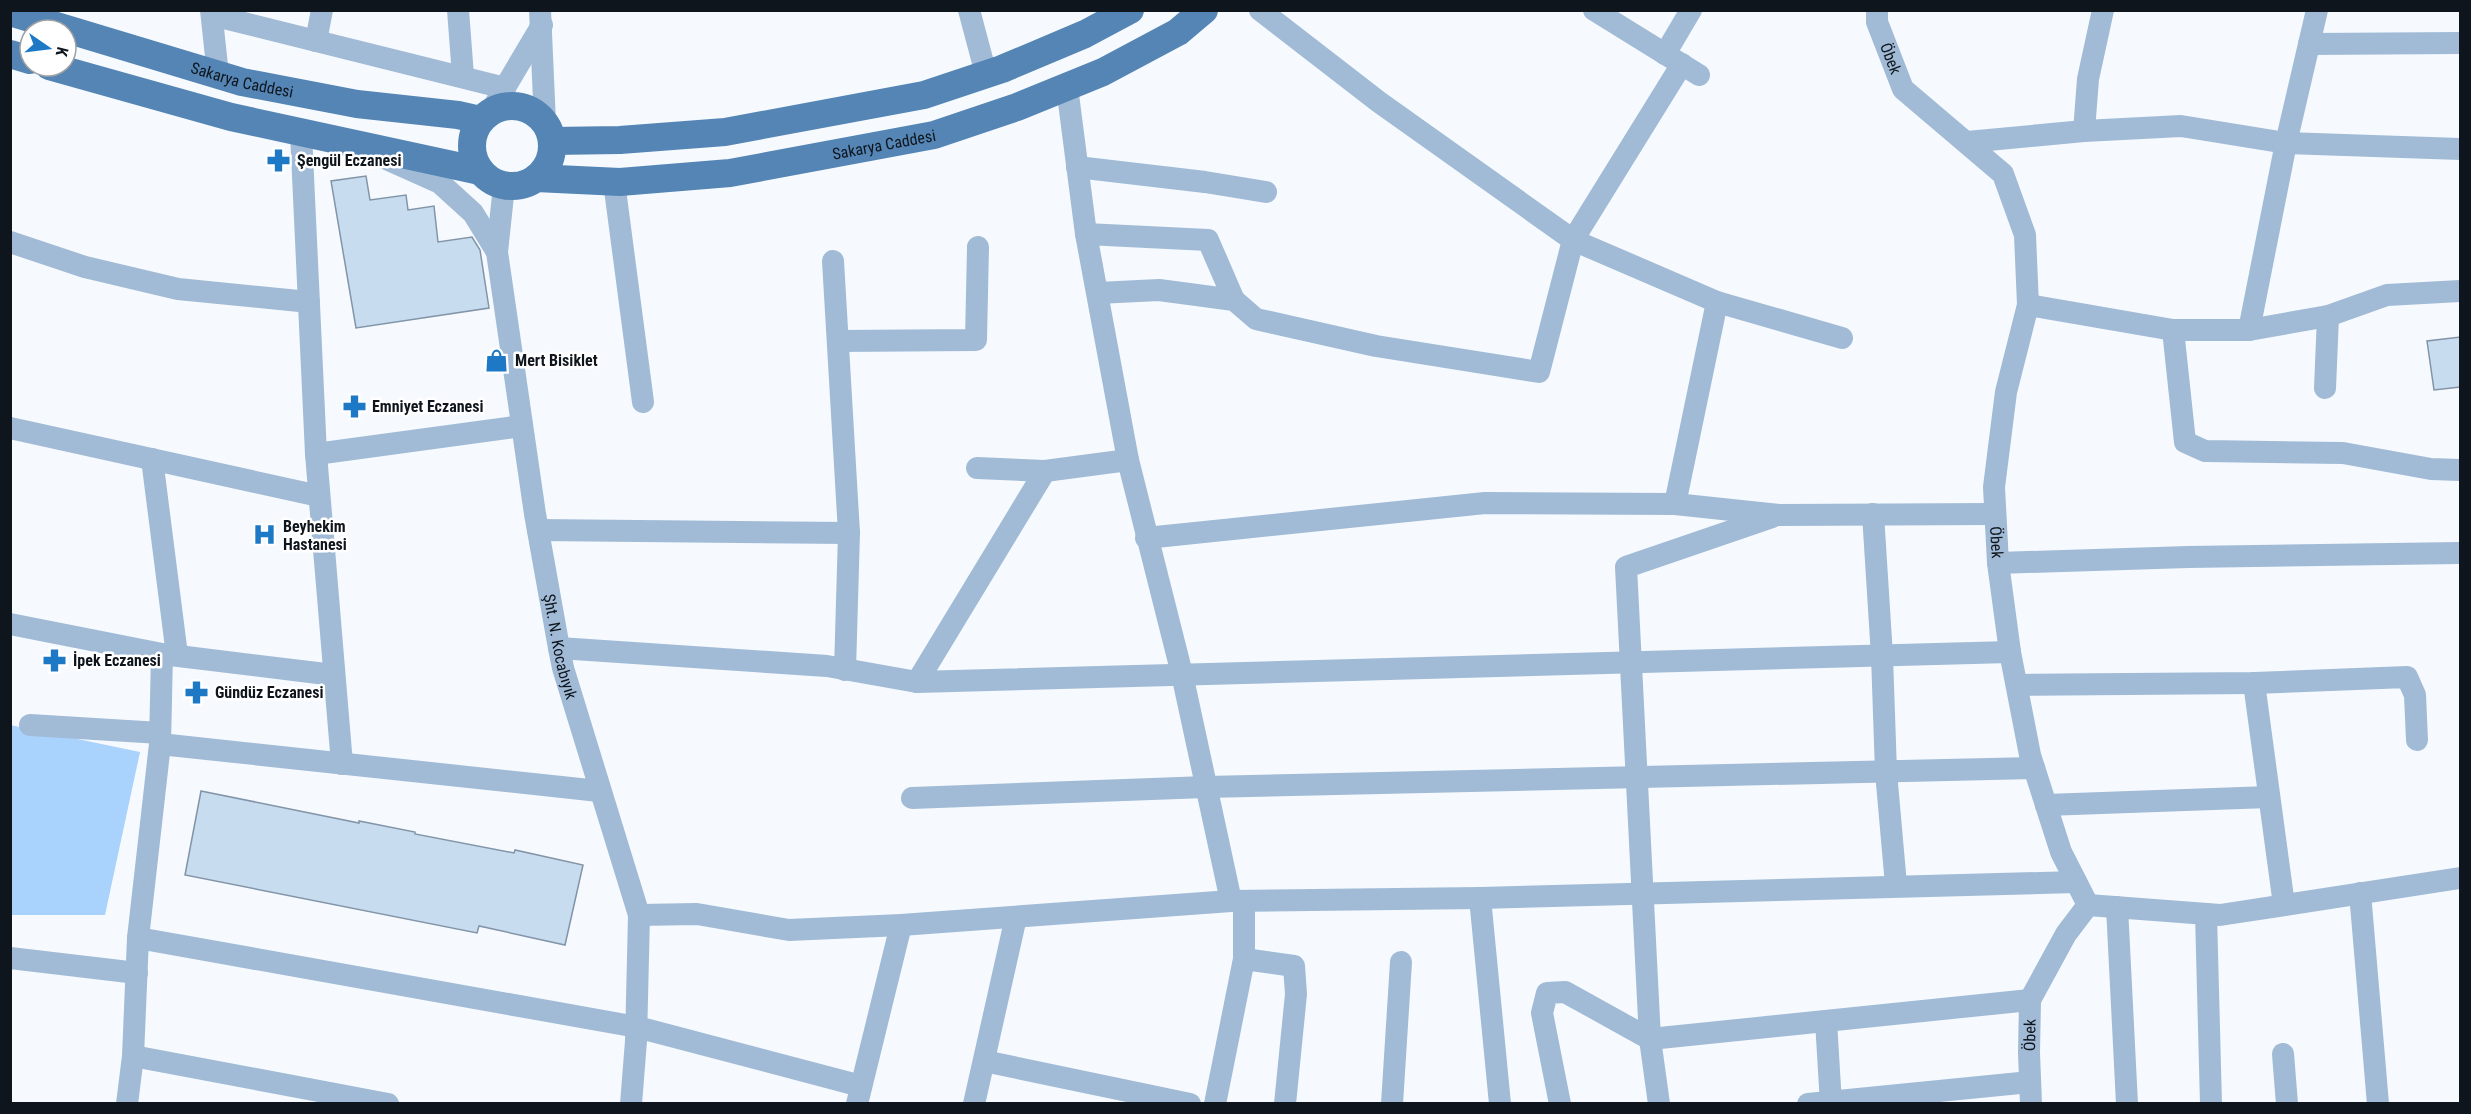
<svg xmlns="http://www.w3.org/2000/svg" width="2471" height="1114" viewBox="0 0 2471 1114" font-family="'Roboto Condensed',sans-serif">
	<rect width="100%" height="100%" fill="#f6fafe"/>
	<polygon fill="#a9d2fc" points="10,725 140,752 105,915 11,915"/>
	<g fill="#c8dcf0" stroke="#8294a7" stroke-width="1.5">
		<polygon points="366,176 370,200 406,195 408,210 434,206 438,242 472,237 480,250 489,308 356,328 331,181"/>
		<polygon points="2460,337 2460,387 2434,390 2427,341"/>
		<polygon points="201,791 359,823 359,821 415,832 415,834 514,853 515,850 583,865 565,945 479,926 477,933 185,875"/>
	</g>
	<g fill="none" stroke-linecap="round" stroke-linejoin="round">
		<g stroke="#a1bbd6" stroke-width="22">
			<polyline points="211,10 218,75"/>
			<polyline points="458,10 463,76"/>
			<polyline points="540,10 545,123"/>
			<polyline points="969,10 986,74"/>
			<polyline points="1260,10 1379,102 1573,240 1717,302 1842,338"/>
			<polyline points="1594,10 1699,75"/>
			<path id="s1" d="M 1877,10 L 1877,22 L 1903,89 L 2003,174 L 2025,235 L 2028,305 L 2006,392 L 1994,487 L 1998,563 L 2010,652 L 2030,755 L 2061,852 L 2088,905"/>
			<polyline points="212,15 505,88"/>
			<polyline points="316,41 322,10"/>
			<polyline points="2309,44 2460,43"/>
			<polyline points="1665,54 1691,10"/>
			<polyline points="1067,87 1086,234 1128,460 1182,674 1231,901"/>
			<polyline points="491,111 542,25"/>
			<polyline points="2084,131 2088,79 2103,10"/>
			<polyline points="301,133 316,454 342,764"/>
			<polyline points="1967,142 2084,131 2181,126 2286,143 2460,149"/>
			<polyline points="384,158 440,183 473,213 497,252"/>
			<polyline points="1077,167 1205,182 1266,192"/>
			<polyline points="614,182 643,402"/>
			<path id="s2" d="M 504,186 L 497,252 L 535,514 L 559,648 L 563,668 L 639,915 L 636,1041 L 631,1104"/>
			<polyline points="1086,234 1208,240 1234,300"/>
			<polyline points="10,242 85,267 178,289 309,302"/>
			<polyline points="833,261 849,533 845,670"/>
			<polyline points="1098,293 1159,290 1234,300 1256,319 1376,346 1539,372 1573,240 1682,64"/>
			<polyline points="2028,305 2173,330 2249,330 2328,316 2387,295 2460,291"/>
			<polyline points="2173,330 2185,442 2205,451 2343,453 2431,469 2460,470"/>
			<polyline points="2249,330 2286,143 2317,10"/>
			<polyline points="838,341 976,340 978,247"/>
			<polyline points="2325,388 2328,316"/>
			<polyline points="10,428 319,496"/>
			<polyline points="316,454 522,426"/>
			<polyline points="152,459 177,655"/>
			<polyline points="977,468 1045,471 1128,460"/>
			<polyline points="1045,471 917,682 2010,652"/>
			<polyline points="1675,504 1717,302"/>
			<polyline points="1873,514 1882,656 1886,772 1896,885"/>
			<polyline points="538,530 849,533"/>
			<polyline points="1146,538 1485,503 1675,504 1779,515 1995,514"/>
			<polyline points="1998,563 2188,557 2460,553"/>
			<polyline points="10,624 162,654 334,675"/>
			<polyline points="559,648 827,666 917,682"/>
			<polyline points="2254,683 2284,905"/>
			<polyline points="2017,685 2254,683 2407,677 2415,695 2417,740"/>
			<polyline points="30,725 160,733"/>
			<polyline points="160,744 599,791"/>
			<polyline points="912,798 1206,787 2034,768"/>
			<polyline points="2046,805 2269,797"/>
			<polyline points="2360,893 2378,1104"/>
			<polyline points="1480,898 1500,1104"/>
			<polyline points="2088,905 2220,915 2460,878"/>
			<polyline points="2117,907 2127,1104"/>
			<polyline points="2206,914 2211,1104"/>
			<polyline points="639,915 697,914 789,930 901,925 1231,901 1480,898 2076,882"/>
			<polyline points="138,938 637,1027 861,1086"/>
			<polyline points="10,958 137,973"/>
			<polyline points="1244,959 1294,966 1296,994 1285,1104"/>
			<polyline points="1826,1021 1831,1104"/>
			<polyline points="2283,1054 2287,1104"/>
			<polyline points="133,1056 388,1104"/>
			<polyline points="984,1061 1190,1104"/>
			<polyline points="127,1104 133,1056 138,938 160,744 162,654"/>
			<polyline points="857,1104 901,925"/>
			<polyline points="974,1104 1016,917"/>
			<polyline points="1215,1104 1244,959 1244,901"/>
			<polyline points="1392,1104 1401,962"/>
			<polyline points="1560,1104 1542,1013 1547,993 1565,992 1650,1039 2030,1000"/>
			<polyline points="1659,1104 1650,1039 1626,567 1772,517"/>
			<polyline points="1808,1104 2030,1082"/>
			<path id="s3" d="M 2031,1104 L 2029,1053 L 2030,1000 L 2066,934 L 2088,905"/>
		</g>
		<g stroke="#5485b5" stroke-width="28">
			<path id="s4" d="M 10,12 L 242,82 L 357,104 L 458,115 L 480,120"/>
			<polyline points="10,54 30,60"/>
			<polyline points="49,66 231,117 480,171"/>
			<circle cx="512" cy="146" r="40"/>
			<polyline points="552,141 620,140 725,132 924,95 1002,69 1085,34 1130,10"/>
			<path id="s5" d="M 536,178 L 620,182 L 730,173 L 934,135 L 1017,107 L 1103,72 L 1178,32 L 1204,10"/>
		</g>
	</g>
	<defs>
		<symbol id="pharmacy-bare" viewBox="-9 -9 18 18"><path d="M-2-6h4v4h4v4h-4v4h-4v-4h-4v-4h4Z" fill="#1d79c6" stroke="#fff" stroke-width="2.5" paint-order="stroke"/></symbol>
		<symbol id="shop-bare" viewBox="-9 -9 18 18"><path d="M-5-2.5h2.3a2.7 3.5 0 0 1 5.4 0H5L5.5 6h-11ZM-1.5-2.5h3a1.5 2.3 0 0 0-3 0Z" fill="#1d79c6" stroke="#fff" stroke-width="2.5" paint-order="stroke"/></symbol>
		<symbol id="hospital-bare" viewBox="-9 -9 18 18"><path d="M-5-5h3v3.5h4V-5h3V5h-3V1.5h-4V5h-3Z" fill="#1d79c6" stroke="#fff" stroke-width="2.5" paint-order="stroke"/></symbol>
	</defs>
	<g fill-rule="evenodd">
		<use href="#pharmacy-bare" x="262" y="144" width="33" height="33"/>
		<use href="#shop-bare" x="480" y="344" width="33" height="33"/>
		<use href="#pharmacy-bare" x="338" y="390" width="33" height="33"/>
		<use href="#hospital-bare" x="248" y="518" width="33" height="33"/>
		<use href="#pharmacy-bare" x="38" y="644" width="33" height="33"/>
		<use href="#pharmacy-bare" x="180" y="676" width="33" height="33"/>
	</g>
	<g text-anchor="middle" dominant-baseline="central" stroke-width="5" stroke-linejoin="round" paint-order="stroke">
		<g font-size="16" fill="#0f151c" stroke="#fff">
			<text stroke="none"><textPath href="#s1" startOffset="51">Öbek</textPath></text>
			<text stroke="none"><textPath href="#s4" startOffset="242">Sakarya Caddesi</textPath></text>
			<text stroke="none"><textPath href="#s5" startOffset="351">Sakarya Caddesi</textPath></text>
			<text stroke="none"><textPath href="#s1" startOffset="591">Öbek</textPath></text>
			<text stroke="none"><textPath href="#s2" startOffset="466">Şht. N. Kocabıyık</textPath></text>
			<text stroke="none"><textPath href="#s3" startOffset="69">Öbek</textPath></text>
		</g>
		<g font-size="16" font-weight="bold" fill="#0f151c" stroke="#fff" text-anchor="start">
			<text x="297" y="160">Şengül Eczanesi</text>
			<text x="515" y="360">Mert Bisiklet</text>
			<text x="372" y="406">Emniyet Eczanesi</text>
			<text x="283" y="526">Beyhekim<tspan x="283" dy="18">Hastanesi</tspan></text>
			<text x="73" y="660">İpek Eczanesi</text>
			<text x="215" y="692">Gündüz Eczanesi</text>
		</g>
	</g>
	<rect width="2471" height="1114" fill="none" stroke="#0f151c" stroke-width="24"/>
	<g transform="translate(48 48) rotate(104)"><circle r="28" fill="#ffffff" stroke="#9fa1a4" stroke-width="1.5"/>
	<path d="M0-4.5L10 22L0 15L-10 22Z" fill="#1d79c6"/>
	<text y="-9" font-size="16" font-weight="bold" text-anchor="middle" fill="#0f151c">K</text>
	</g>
</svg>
